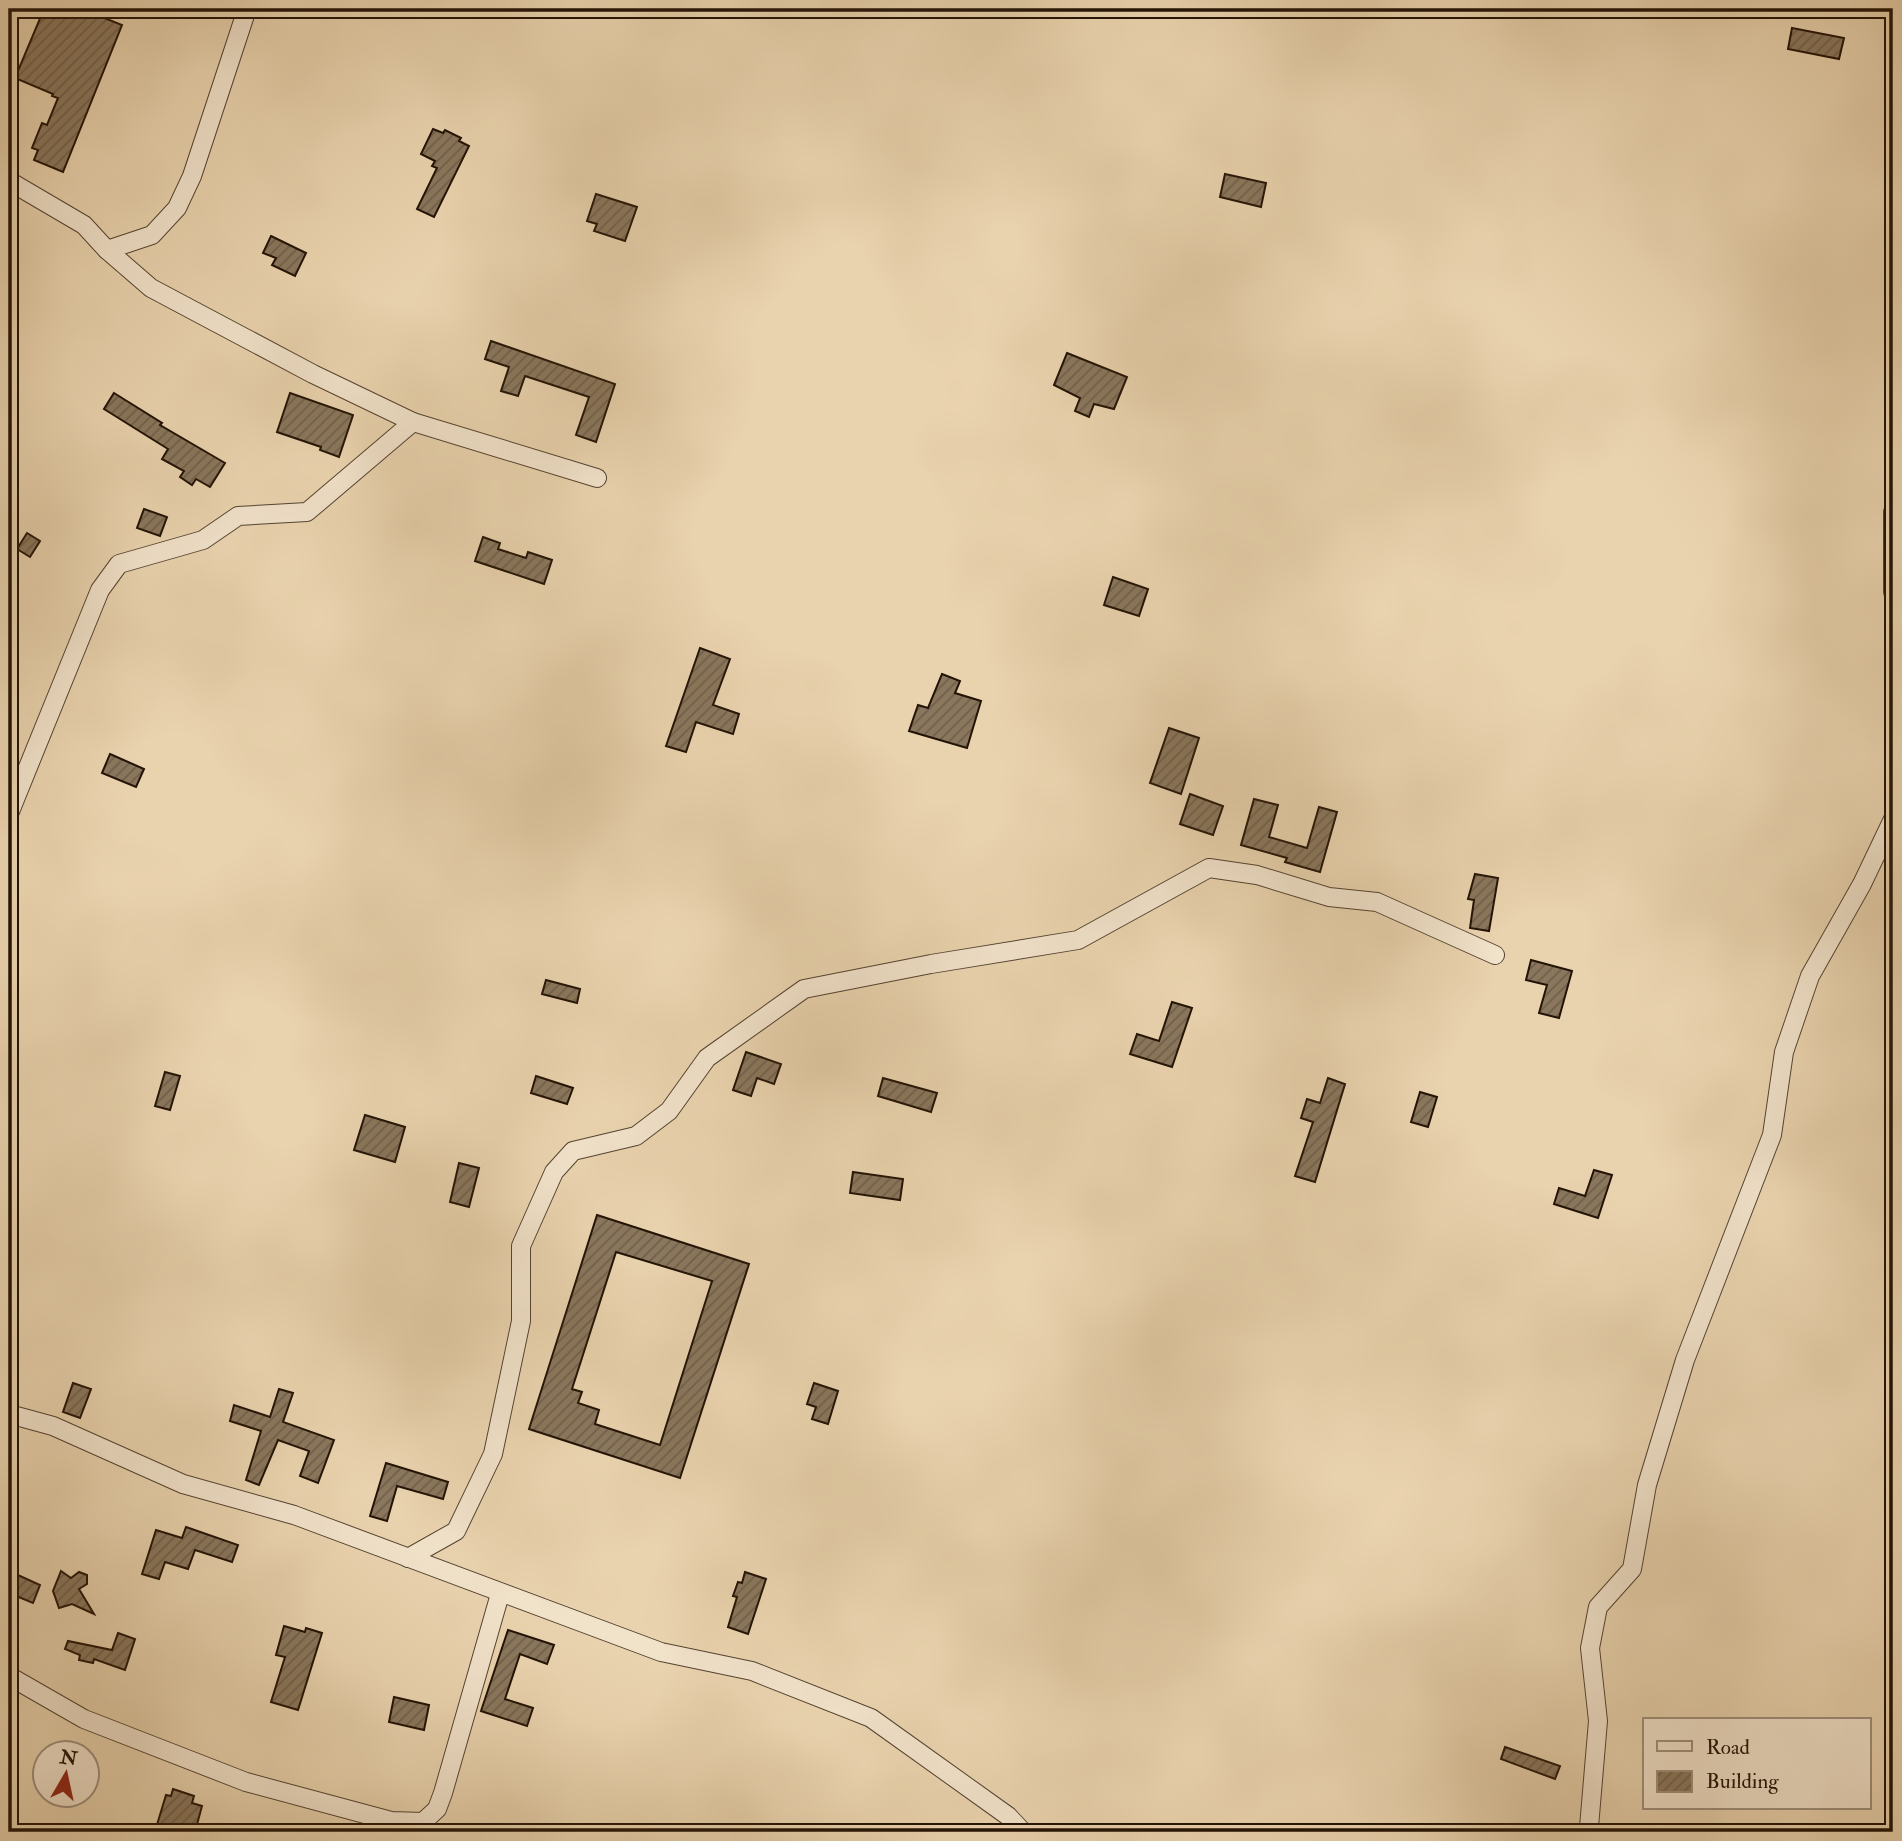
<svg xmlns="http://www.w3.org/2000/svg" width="1902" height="1841" viewBox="0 0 1902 1841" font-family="'IM FELL Double Pica',serif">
	<defs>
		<pattern id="building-hatch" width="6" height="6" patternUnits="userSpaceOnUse" patternTransform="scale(1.75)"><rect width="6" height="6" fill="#8a775d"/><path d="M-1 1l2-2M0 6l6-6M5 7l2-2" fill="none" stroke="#70604b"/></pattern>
	</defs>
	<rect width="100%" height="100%" fill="#e9d3ae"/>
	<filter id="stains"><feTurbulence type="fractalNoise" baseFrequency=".00286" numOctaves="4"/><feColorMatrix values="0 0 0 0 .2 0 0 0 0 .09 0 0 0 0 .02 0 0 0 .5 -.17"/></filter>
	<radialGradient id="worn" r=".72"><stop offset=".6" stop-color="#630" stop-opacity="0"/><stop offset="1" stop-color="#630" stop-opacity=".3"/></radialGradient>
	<g fill="url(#building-hatch)" stroke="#231306" stroke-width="2" fill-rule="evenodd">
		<polygon points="44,9 82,9 122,25 63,172 34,160 38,150 32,148 42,123 47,125 58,98 52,96 53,94 15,78"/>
		<polygon points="1792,28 1844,38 1839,59 1788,49"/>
		<polygon points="433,129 443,133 445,130 461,138 459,141 469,146 434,217 417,209 437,168 432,166 435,161 421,154"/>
		<polygon points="1225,174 1266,183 1261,207 1220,197"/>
		<polygon points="596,194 637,207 625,241 594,231 597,224 587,221"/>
		<polygon points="271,236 306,253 295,276 272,265 276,258 263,253"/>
		<polygon points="491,341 615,384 596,442 576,435 589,397 525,376 518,396 501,391 509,367 485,359"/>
		<polygon points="1067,353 1127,377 1114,409 1094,404 1089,417 1075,411 1080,398 1054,385"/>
		<polygon points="114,393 162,423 160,425 225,463 210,487 196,479 192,485 180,477 184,471 162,459 168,449 104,409"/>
		<polygon points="290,393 353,415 339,457 320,450 321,447 277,432"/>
		<polygon points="144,509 167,517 160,536 137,528"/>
		<polygon points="27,533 40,541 30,557 17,549"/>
		<polygon points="483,537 500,543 498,549 526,558 528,552 552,560 544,584 475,561"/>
		<polygon points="1113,577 1148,589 1139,616 1104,605"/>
		<polygon points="700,648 730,659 713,705 739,714 733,734 696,722 686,752 666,746"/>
		<polygon points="942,674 960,681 955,693 981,701 967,748 909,731 918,705 928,708"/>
		<polygon points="1169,728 1199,738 1181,794 1150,783"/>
		<polygon points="110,754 144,769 136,787 102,773"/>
		<polygon points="1190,794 1223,806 1213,835 1180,824"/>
		<polygon points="1254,799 1278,805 1269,837 1307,848 1319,807 1337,812 1320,872 1285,862 1287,858 1241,845"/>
		<polygon points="1475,874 1498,878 1489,931 1470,928 1474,900 1468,899"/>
		<polygon points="1531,960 1572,971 1559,1018 1539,1013 1547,985 1526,980"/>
		<polygon points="546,980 580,989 577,1003 542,994"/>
		<polygon points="1172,1002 1192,1008 1172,1067 1130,1054 1137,1034 1159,1041"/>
		<polygon points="746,1052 781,1064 774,1084 757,1078 751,1096 733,1090"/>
		<polygon points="165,1072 180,1076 170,1110 155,1106"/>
		<polygon points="536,1076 573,1088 567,1104 531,1093"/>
		<polygon points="883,1078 937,1093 931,1112 878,1096"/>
		<polygon points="1328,1078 1345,1084 1315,1182 1295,1176 1313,1122 1301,1118 1307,1099 1320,1103"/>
		<polygon points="1420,1092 1437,1097 1428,1127 1411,1122"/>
		<polygon points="365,1115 405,1127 395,1162 354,1150"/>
		<polygon points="459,1163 479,1168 469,1207 450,1202"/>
		<polygon points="1594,1170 1612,1175 1598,1218 1554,1204 1559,1188 1585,1196"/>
		<polygon points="853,1172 903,1179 900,1200 850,1193"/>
		<path d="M 597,1215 L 749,1264 L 680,1478 L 529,1429 ZM 616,1252 L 712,1281 L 660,1445 L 595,1424 L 599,1410 L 578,1403 L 582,1392 L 572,1389 Z"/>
		<polygon points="73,1383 91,1389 80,1418 63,1412"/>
		<polygon points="814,1383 838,1391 828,1424 812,1419 816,1407 807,1404"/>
		<polygon points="279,1389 293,1393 283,1422 334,1440 318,1483 300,1476 309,1451 278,1440 259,1485 246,1480 261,1431 230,1421 234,1405 270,1417"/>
		<polygon points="386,1463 448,1482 443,1499 397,1486 387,1521 370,1516"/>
		<polygon points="186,1527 238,1545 232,1562 195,1550 188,1569 165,1562 159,1579 142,1574 156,1530 182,1538"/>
		<polygon points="9,1571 40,1585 33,1603 9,1593"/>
		<polygon points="61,1571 71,1578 79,1572 87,1575 87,1584 79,1589 94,1614 72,1604 59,1608 53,1591"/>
		<polygon points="745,1572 766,1579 748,1634 728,1627 737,1597 733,1596 738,1582 742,1583"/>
		<polygon points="284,1626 305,1632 306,1628 322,1633 298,1710 271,1702 285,1657 276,1655"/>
		<polygon points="508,1630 554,1645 547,1664 520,1654 505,1699 533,1708 527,1726 481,1711"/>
		<polygon points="118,1633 135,1639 125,1670 94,1659 93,1663 79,1660 80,1655 65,1649 68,1641 112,1650"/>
		<polygon points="394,1697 429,1705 424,1730 389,1722"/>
		<polygon points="1505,1747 1560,1766 1555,1779 1501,1759"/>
		<polygon points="173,1789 194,1796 192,1803 202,1806 195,1832 169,1832 156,1828 166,1795 171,1796"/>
	</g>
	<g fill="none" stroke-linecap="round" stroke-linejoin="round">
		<defs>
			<g id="minor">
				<polyline points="9,181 84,225 107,250 151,288 313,374 413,422 597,478"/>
				<polyline points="107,250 152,235 177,208 192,176 247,9"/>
				<polyline points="1893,512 1893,592"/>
				<polyline points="9,814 100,590 119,564 203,540 238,516 307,512 413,422"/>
				<polyline points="9,1414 53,1426 183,1484 294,1515 661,1652 752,1671 871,1718 1008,1816 1023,1832"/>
				<polyline points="408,1558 456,1531 493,1454 521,1321 521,1246 554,1172 573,1151 636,1136 669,1111 707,1058 804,989 931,964 1078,940 1209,868 1257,875 1329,897 1377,902 1495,955"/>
				<polyline points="9,1676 84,1719 246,1782 391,1821 423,1822 437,1809 443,1793 500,1594"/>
				<polyline points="1590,1832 1589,1827 1598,1721 1590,1648 1598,1607 1632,1569 1647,1485 1685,1360 1772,1135 1784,1052 1810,976 1862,884 1893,819"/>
			</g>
		</defs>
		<use href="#minor" stroke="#544330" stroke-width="20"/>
		<use href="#minor" stroke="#f1e2ca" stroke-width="18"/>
	</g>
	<rect width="1902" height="1841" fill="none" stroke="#e9d3ae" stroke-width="35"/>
	<rect x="10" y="10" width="1881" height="1820" fill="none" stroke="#231306" stroke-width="3.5"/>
	<rect x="18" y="18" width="1867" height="1806" fill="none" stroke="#231306" stroke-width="2"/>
	<rect x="1643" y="1718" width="228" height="91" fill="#f1e2ca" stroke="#9f8f7c" stroke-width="2"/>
	<rect x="1657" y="1741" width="35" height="10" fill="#f1e2ca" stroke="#9f8f7c" stroke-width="2"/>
	<text x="1706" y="1754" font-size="21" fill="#231306">Road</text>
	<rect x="1657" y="1771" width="35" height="21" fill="url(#building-hatch)" stroke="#9f8f7c" stroke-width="2"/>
	<text x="1706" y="1788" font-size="21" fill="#231306">Building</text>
	<g transform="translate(66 1774) rotate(9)"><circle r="33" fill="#f1e2ca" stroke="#9f8f7c" stroke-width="2"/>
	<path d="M0-5L12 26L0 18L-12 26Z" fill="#8f2418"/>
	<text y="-10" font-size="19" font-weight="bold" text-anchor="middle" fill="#231306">N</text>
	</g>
	<rect width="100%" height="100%" filter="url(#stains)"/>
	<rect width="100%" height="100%" fill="url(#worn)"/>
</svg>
